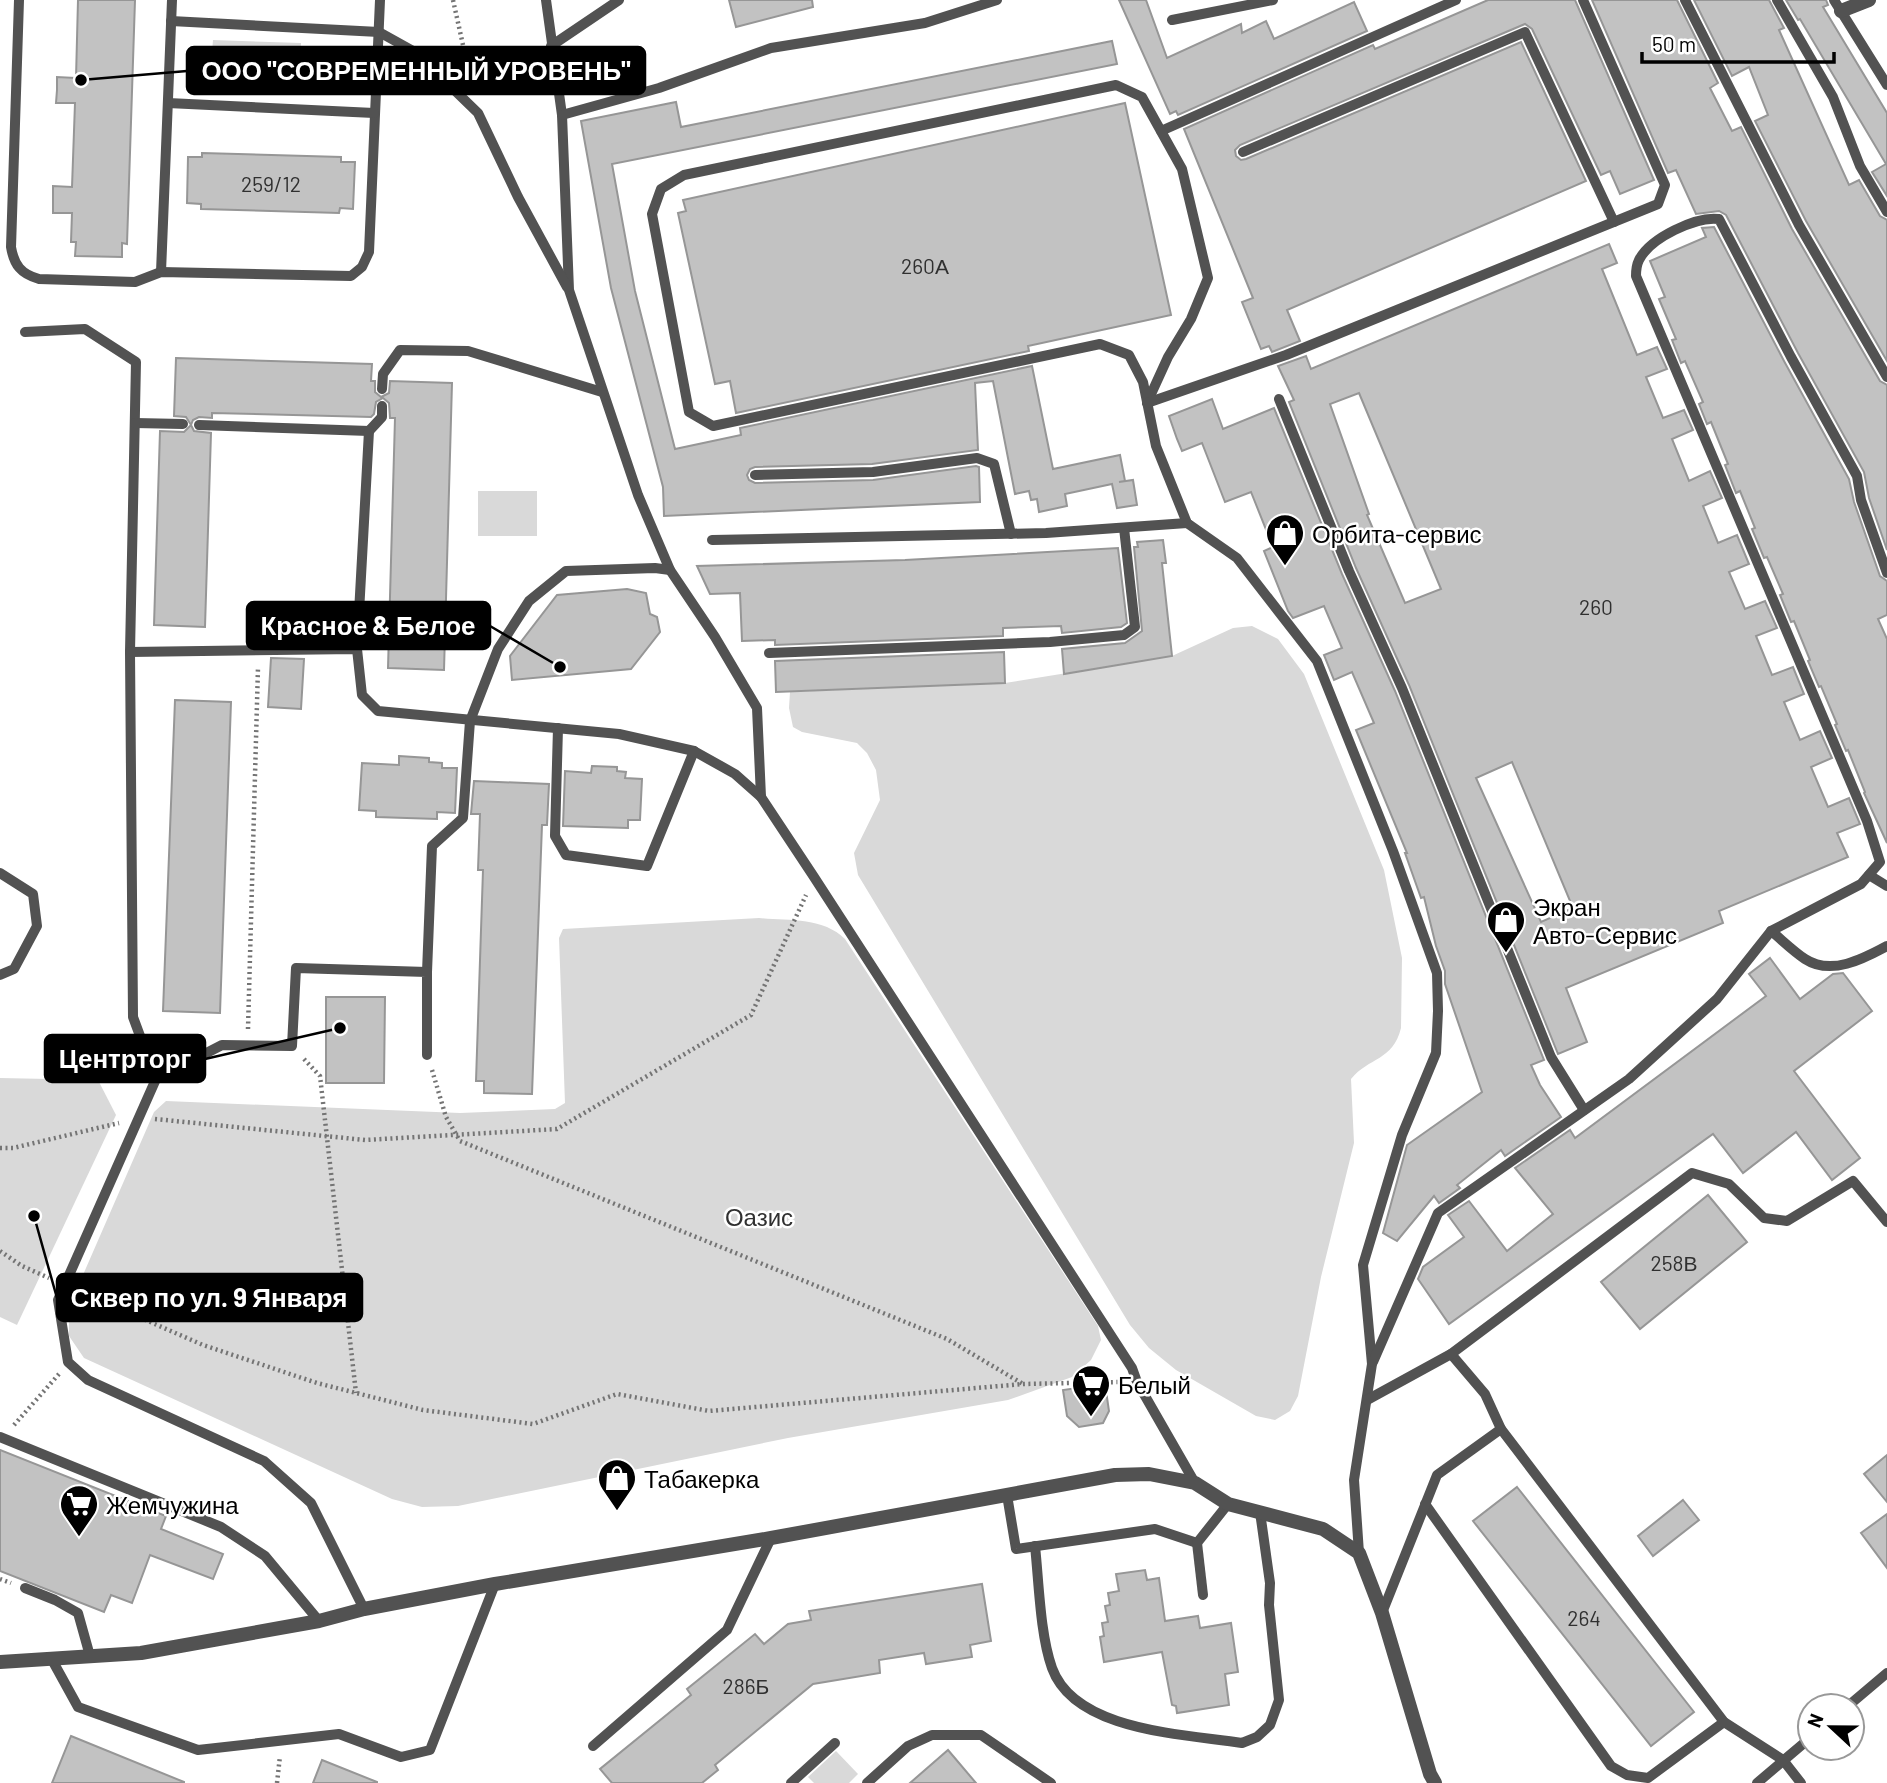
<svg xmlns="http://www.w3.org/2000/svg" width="1887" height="1783" viewBox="0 0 1887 1783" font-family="Barlow,sans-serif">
	<rect width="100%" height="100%" fill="#fff"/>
	<g fill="#d9d9d9">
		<polygon points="213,40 301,43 299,93 229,90 230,65 211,64"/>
		<rect x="478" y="491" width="59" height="45"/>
		<path d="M 1252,626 L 1278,639 L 1304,674 L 1384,870 L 1402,958 L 1401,1028 C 1393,1061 1369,1057 1351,1079 L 1354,1143 L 1321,1277 L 1298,1396 L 1290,1411 L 1275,1420 L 1256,1416 L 1176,1370 L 1149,1348 L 1130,1325 L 858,875 L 854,853 L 880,800 L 876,770 L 867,753 L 857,743 L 802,732 L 793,727 L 789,708 L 790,692 L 1005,683 L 1172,656 L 1233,628 Z"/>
		<path d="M 759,918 C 788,921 823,917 845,939 L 1098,1326 L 1101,1340 L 1091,1360 L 1072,1377 L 1008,1400 L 788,1438 L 458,1506 L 422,1507 L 392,1499 L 84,1358 L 69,1336 L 69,1307 L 154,1112 L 166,1101 L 460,1113 L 555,1109 L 565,1103 L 559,938 L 563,929 Z"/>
		<polygon points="0,1078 98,1080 116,1115 17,1325 0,1317"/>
		<polygon points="836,1751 858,1774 849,1783 814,1783 808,1777"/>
	</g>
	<g fill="#c2c2c2" stroke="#969696" stroke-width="2" fill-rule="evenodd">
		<polygon points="78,0 135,0 127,244 122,243 122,257 75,256 76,242 71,242 72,213 53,213 53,186 72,187 75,103 56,103 57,90 57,77 76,78"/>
		<polygon points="729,0 812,0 813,7 736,27"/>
		<polygon points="1119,0 1146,0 1167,58 1241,24 1242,33 1266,21 1274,39 1354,2 1367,31 1178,115 1176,111 1170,114"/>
		<polygon points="1488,0 1575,0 1654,180 1620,194 1610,171 1601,175 1532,29 1525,24 1240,145 1235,150 1236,156 1241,160 1246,159 1521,42 1586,181 1287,310 1300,341 1272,352 1269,346 1261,349 1242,302 1253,298 1184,129 1373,45 1375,49"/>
		<polygon points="1592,0 1677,0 1718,83 1710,88 1732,131 1741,127 1792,229 1880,381 1887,385 1887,550 1869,498 1864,472 1798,353 1726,215 1719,211 1696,214 1676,170 1668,173"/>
		<polygon points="1694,0 1769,0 1784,28 1779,30 1849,185 1859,180 1880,216 1887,220 1887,361 1806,221 1755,121 1768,115 1749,67 1732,76"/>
		<polygon points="1786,0 1826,0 1828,5 1823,7 1887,113 1887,196 1872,172 1886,164 1800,19 1798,20"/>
		<polygon points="1112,41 1117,64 612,164 635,291 675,449 741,435 740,428 1032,366 1053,469 1120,455 1125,481 1119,482 1133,480 1137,505 1117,508 1112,484 1065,494 1067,506 1039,512 1037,499 1031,500 1029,491 1015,494 993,381 975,383 978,450 872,464 755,467 750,469 747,475 749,480 755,483 873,480 976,466 979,467 980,502 664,516 663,487 611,288 581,121 676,102 681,127"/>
		<polygon points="1125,103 1171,315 1028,346 1029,351 736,413 730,381 715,384 678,213 686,211 683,200"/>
		<polygon points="202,153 341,157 341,162 355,162 353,209 340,208 339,213 201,209 201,204 187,203 188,157 202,157"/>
		<polygon points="1714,227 1784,361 1849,479 1854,502 1880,576 1887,581 1887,615 1878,619 1887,639 1887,843 1864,793 1865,792 1848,750 1846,751 1835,725 1837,724 1821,686 1819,687 1808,661 1810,660 1794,621 1791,622 1780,595 1783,594 1767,557 1764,558 1752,529 1755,528 1740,491 1736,493 1725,465 1728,464 1711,422 1707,424 1699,404 1703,402 1685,361 1681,363 1672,340 1676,339 1659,299 1665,297 1650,261 1706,237 1702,228"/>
		<path d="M 1609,244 L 1617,263 L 1602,269 L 1637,355 L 1657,347 L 1667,369 L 1646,377 L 1663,418 L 1684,410 L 1693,430 L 1672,439 L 1689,481 L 1710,471 L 1722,498 L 1703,506 L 1718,543 L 1737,535 L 1749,564 L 1729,572 L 1745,609 L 1765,601 L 1777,628 L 1756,636 L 1772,675 L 1793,667 L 1804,694 L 1784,702 L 1800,740 L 1820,731 L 1832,758 L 1811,767 L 1828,807 L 1849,798 L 1860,824 L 1837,833 L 1848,857 L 1719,911 L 1723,923 L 1566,988 L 1587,1042 L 1558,1054 L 1409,685 L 1356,568 L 1289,402 L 1294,400 L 1278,366 L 1306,356 L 1311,369 ZM 1359,393 L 1441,589 L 1405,603 L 1367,515 L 1369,514 L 1330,404 ZM 1512,762 L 1573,908 L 1541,922 L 1476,778 Z"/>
		<polygon points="176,358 372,364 371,381 375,381 375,392 381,397 389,393 390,381 452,383 444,670 388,668 395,418 390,418 389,403 383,398 376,402 374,414 371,417 212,413 212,418 199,417 193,420 191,425 194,431 211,433 205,627 154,625 160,431 184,432 191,425 186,417 174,416"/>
		<polygon points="1212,399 1223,429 1274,408 1342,574 1395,691 1544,1060 1531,1065 1540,1085 1561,1117 1505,1156 1501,1150 1457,1185 1460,1188 1439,1203 1434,1196 1397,1241 1383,1233 1407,1145 1482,1092 1445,984 1445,971 1436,946 1424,897 1421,898 1405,853 1407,853 1356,730 1374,723 1352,672 1334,680 1324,655 1342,648 1324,606 1293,618 1288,611 1264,551 1273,547 1251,492 1225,502 1202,443 1182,451 1177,439 1169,416"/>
		<polygon points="1163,540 1166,563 1162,563 1172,656 1064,674 1062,649 1125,643 1142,631 1134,547 1138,547 1137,542"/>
		<polygon points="1118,548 1127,623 1121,627 1062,633 1061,626 1003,628 1003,636 775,645 775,640 742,641 740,593 710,594 697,566 905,560"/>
		<polygon points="627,589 646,593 650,614 657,617 660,632 631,669 512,680 510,656 557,595"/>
		<polygon points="1004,652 1005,683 776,692 775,661"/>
		<polygon points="271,658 304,659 301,709 268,707"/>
		<polygon points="175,700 231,702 220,1013 163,1011"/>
		<polygon points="399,756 429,758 429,762 442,763 442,768 457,768 455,813 437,812 437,819 376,817 376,811 359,810 362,763 399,765"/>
		<polygon points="592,766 617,767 617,771 626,772 625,778 642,779 640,820 628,820 628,828 563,826 565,771 591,773"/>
		<polygon points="474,781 549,784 547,825 542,825 532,1094 484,1093 484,1081 476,1081 483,870 478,870 480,814 471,814"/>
		<polygon points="1770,958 1800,999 1833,974 1843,973 1872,1011 1794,1071 1860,1158 1832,1180 1796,1132 1743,1173 1713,1134 1449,1324 1418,1279 1423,1267 1464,1237 1448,1215 1469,1201 1507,1251 1553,1214 1515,1168 1570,1130 1575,1138 1766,996 1749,974"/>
		<polygon points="326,997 385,997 384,1083 326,1083"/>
		<polygon points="1708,1195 1747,1242 1640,1329 1601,1282"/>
		<polygon points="1105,1384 1109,1411 1103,1423 1079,1427 1067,1416 1063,1390"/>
		<polygon points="0,1450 166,1516 161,1529 223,1554 213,1579 150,1555 132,1603 111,1595 104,1612 0,1571"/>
		<polygon points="1887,1455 1887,1502 1864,1474"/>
		<polygon points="1517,1487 1694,1712 1651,1746 1473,1521"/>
		<polygon points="1683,1500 1699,1520 1653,1556 1638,1536"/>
		<polygon points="1887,1514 1887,1568 1861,1533"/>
		<polygon points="1145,1570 1147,1580 1159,1578 1165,1621 1198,1616 1200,1628 1231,1623 1238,1672 1225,1674 1229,1705 1177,1713 1176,1706 1172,1705 1162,1652 1104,1662 1100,1637 1104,1636 1102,1623 1108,1622 1105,1606 1110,1605 1108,1593 1119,1591 1116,1574"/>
		<polygon points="982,1584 991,1641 970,1645 972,1657 926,1664 924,1653 879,1660 880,1673 813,1684 715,1765 718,1770 702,1783 612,1783 600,1769 691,1695 687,1689 755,1634 764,1644 788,1624 811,1620 809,1611"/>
		<polygon points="71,1736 184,1782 184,1783 52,1783"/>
		<polygon points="948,1750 976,1783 910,1783"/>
		<polygon points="322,1760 377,1782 377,1783 313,1783"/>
	</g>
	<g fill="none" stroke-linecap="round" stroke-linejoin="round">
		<g stroke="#747474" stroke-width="4.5" stroke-dasharray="2 3.5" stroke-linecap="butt">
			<polyline points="453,0 471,81"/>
			<polyline points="248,1029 258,667"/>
			<polyline points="304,1059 320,1076 356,1393"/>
			<polyline points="432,1070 446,1117 460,1141 947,1339 1023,1384"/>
			<polyline points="155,1119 365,1140 557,1129 751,1015 806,895"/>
			<polyline points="0,1148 13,1148 119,1123"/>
			<polyline points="0,1251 22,1266 49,1278"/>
			<polyline points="79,1291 203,1345 317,1383 423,1410 533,1424 617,1394 709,1411 1023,1384 1119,1382"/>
			<polyline points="14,1425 59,1374"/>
			<polyline points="0,1579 11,1583"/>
			<polyline points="277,1783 280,1756"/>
		</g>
		<g stroke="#525252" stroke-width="10">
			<path d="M 19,0 L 11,247 C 14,265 21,274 39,279 L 135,282 L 161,272 L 351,276 L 362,267 L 369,252 L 380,0"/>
			<polyline points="546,0 562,115 569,290 638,495 670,570 715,637 757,708 761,797"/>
			<polyline points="1685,0 1799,225 1887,377"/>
			<polyline points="1777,0 1833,97 1860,166 1887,212"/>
			<polyline points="1834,0 1887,85"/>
			<polyline points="1172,20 1273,0"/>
			<polyline points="171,21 379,32 415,52 478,113 518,197 567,287"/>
			<polyline points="551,46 619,0"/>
			<polyline points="376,80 422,81 447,84"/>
			<polyline points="168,103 374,113"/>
			<polyline points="562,115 659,88 771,48 925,23 997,0"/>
			<polyline points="1161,131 1456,0"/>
			<polyline points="1243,152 1525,32 1614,222"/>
			<polyline points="161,272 172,0"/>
			<polyline points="25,332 85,329 136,362 130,652 133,1017 156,1079 58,1300 68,1362 88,1380 264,1461 311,1503 364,1609"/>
			<polyline points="382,389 383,374 400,350 468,351 602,392"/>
			<polyline points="1279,399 1349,571 1402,688 1551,1057 1584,1110"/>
			<polyline points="1147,403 1168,357 1191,319 1208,278 1182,169 1142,97 1116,85 684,175 661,189 652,214 689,412 713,426 1100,344 1129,355 1143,382 1156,446 1187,523 1237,558 1317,661 1393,851 1437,973 1438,1011 1436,1053 1402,1135 1363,1265 1372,1364 1354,1480 1359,1553"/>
			<polyline points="1147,403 1286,355 1658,204 1665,185 1583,0"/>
			<polyline points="135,423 183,424"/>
			<polyline points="199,425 369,431 382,417 382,406"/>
			<polyline points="755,475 873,472 977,458 994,464 1011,534"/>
			<polyline points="712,540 1046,533 1187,523"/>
			<polyline points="357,649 369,431"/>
			<polyline points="130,652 357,649 362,695 378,711 619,734 694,751 735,774 761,797 814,877 1132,1368 1137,1382 1195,1483"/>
			<polyline points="769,653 1050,642 1124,635 1135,627 1124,528"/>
			<polyline points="558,728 555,836 566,855 647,866 694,751"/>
			<polyline points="0,873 33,894 37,926 14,969 0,975"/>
			<polyline points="1869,875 1887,886"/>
			<path d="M 1771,931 C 1782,940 1793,951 1805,959 C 1831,976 1863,959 1887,946"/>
			<polyline points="427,972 432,846 463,818 470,721 498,649 529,601 566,571 655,568 670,570"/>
			<polyline points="156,1079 222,1045 292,1046 296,968 427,972 427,1055"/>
			<polyline points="1451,1354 1485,1394 1501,1429"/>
			<path d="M 1373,1362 L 1438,1213 L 1629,1079 L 1717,999 L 1771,931 L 1861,884 L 1880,862 L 1867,821 L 1636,276 C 1636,271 1637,264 1639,260 C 1650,238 1696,216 1719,219 L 1791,357 L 1857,476 L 1861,500 L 1887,573"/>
			<polyline points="1367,1400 1451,1354 1692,1173 1729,1184 1764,1218 1787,1221 1853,1181 1887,1222"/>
			<polyline points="0,1437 221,1527 265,1556 319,1621"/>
			<polyline points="1007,1495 1016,1549 1155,1529 1197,1543 1228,1504"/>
			<polyline points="1425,1504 1611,1766 1627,1775 1648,1778 1724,1722"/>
			<polyline points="1197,1543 1203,1595"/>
			<path d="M 1035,1546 C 1039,1583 1040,1634 1052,1668 C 1075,1732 1186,1734 1242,1743 L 1257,1737 L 1270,1725 L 1279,1700 L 1269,1605 L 1270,1583 L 1260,1512"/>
			<polyline points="25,1588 55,1600 78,1613 90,1656"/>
			<polyline points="1382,1613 1437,1475 1501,1429 1724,1722 1783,1760 1801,1783"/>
			<polyline points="51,1658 78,1707 198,1750 339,1734 401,1757 430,1750 495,1584"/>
			<polyline points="1848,1706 1887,1673"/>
			<polyline points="593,1746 727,1630 771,1538"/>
			<polyline points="791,1783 835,1743"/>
			<polyline points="867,1783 908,1746 932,1735 981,1735 1051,1783"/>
			<polyline points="1757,1783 1810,1738"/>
		</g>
		<g stroke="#525252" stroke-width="14">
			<polyline points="1841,11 1869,0"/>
			<polyline points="0,1662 141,1653 319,1621 364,1609 495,1584 771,1538 1115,1475 1149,1474 1195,1483 1228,1504 1323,1529 1359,1553 1382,1613 1430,1774 1435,1783"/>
		</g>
	</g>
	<defs>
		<symbol id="shop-pin" viewBox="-11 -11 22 30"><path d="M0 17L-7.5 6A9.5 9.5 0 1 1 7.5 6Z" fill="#000" stroke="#fff"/><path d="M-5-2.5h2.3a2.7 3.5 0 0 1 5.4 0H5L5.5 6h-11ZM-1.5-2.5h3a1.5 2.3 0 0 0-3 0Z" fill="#fff"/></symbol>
		<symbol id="supermarket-pin" viewBox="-11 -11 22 30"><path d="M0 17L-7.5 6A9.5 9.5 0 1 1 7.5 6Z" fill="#000" stroke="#fff"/><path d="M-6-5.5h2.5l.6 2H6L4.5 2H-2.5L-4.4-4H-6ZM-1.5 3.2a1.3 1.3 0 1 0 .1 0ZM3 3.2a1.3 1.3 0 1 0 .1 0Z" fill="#fff"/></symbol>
	</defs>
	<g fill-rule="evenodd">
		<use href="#shop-pin" x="1263" y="511" width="44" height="60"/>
		<use href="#shop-pin" x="1484" y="898" width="44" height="60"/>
		<use href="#supermarket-pin" x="1069" y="1362" width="44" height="60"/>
		<use href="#shop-pin" x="595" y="1456" width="44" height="60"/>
		<use href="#supermarket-pin" x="57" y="1482" width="44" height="60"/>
	</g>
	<g text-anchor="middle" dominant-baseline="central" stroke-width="5" stroke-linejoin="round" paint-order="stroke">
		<g font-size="21" fill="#303030">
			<text x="271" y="183">259/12</text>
			<text x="925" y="265">260А</text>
			<text x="1596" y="606">260</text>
			<text x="1674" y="1262">258В</text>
			<text x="1584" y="1617">264</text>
			<text x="746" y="1685">286Б</text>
		</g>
		<g font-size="24" fill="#000" stroke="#fff" text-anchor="start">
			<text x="1312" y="533">Орбита-сервис</text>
			<text x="1533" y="906">Экран<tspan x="1533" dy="28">Авто-Сервис</tspan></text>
			<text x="1118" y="1384">Белый</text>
			<text x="644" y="1478">Табакерка</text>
			<text x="106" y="1504">Жемчужина</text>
		</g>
		<g font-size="24" fill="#303030" stroke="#fff">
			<text x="759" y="1216">Оазис</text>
		</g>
	</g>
	<path fill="none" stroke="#000" stroke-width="2.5" d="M81 80L187 71M560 667L490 626M340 1028L205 1059M34 1216L57 1298"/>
	<g fill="#000" stroke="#fff" stroke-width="2.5">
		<circle cx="81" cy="80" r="7"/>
		<circle cx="560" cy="667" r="7"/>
		<circle cx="340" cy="1028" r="7"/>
		<circle cx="34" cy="1216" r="7"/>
	</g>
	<g fill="#000" stroke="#000" stroke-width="2.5">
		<rect x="187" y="47" width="458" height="47" rx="7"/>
		<rect x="247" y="602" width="243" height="47" rx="7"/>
		<rect x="45" y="1035" width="160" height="47" rx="7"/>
		<rect x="57" y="1274" width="305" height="47" rx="7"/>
	</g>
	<g font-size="26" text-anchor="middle" font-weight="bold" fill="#fff">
		<text x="416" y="80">ООО "СОВРЕМЕННЫЙ УРОВЕНЬ"</text>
		<text x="368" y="635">Красное &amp; Белое</text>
		<text x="125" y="1068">Центрторг</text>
		<text x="209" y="1307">Сквер по ул. 9 Января</text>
	</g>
	<g transform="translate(1831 1727) rotate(292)"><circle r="33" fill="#ffffff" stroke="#999999" stroke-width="2"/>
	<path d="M0-5L12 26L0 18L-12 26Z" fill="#000000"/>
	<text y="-10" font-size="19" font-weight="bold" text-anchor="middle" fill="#000000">N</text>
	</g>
	<path d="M1642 52v10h192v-10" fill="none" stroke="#000000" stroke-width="3.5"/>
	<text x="1652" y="52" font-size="21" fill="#000000" stroke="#ffffff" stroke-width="5" paint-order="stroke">50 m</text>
</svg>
